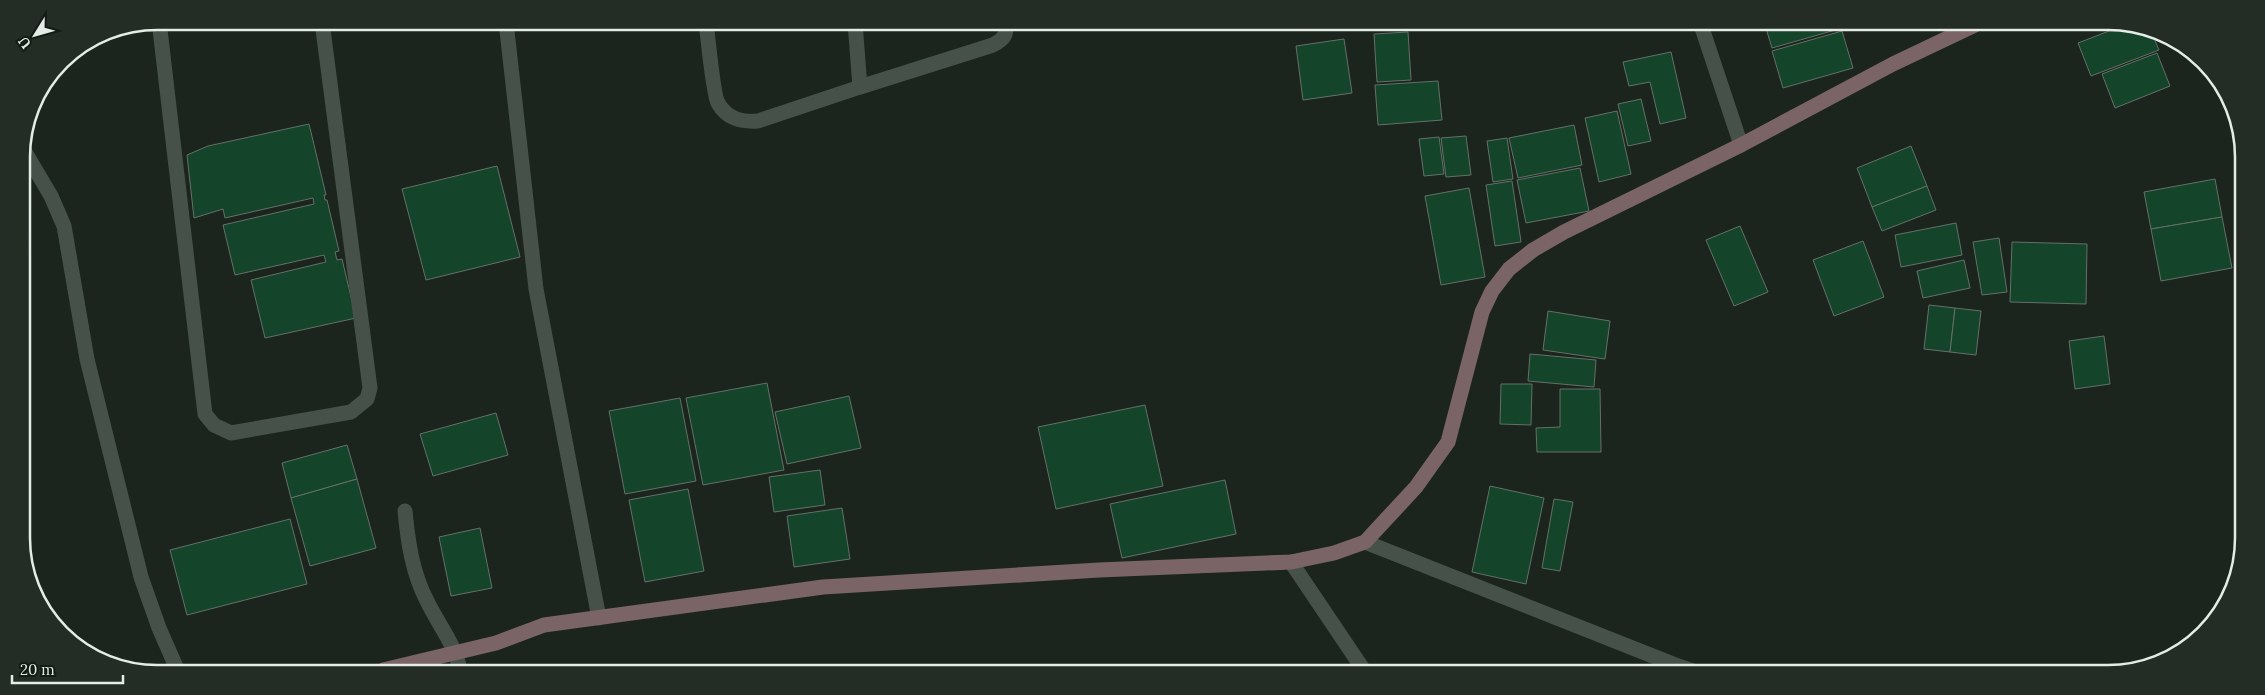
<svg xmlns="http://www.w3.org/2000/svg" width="2265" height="695" viewBox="0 0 2265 695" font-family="Lora,serif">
	<rect width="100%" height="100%" fill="#1b251e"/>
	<g fill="#144429" stroke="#647068">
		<polygon points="1300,24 1348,24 1300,27"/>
		<polygon points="1765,25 1846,25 1846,27 1772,48"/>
		<polygon points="2122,26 2143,26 2151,31 2159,50 2091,76 2078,43"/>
		<polygon points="1842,31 1853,68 1783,88 1772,51"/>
		<polygon points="1408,32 1411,80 1377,82 1374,34"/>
		<polygon points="1344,39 1352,93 1303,100 1296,46"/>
		<polygon points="1671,52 1686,118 1660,124 1650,82 1629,86 1623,62"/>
		<polygon points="2157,53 2170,86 2115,108 2102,74"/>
		<polygon points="1438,81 1442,120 1378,125 1375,85"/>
		<polygon points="1641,99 1651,141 1628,146 1618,104"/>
		<polygon points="1617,111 1631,174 1599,182 1585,118"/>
		<polygon points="309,124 326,195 324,195 325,200 327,200 339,251 335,252 337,260 342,259 356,318 265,338 251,280 326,262 324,255 235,275 223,225 314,204 313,198 225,218 223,209 194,218 187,155 208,146"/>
		<polygon points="1574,125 1582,165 1518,178 1509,138"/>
		<polygon points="1466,136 1471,175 1446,177 1441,138"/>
		<polygon points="1439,137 1444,174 1424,176 1419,139"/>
		<polygon points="1507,138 1513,179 1493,182 1487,141"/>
		<polygon points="1911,146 1927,186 1872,207 1857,168"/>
		<polygon points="497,166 520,257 426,280 402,189"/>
		<polygon points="1580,168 1589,211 1526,223 1517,180"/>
		<polygon points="2215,179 2222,217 2151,229 2144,192"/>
		<polygon points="1512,181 1521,242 1495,246 1486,185"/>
		<polygon points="1927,186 1936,210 1882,231 1872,207"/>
		<polygon points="1469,188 1485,277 1441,285 1425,196"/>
		<polygon points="2222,217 2232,268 2161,281 2151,229"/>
		<polygon points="1956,223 1962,255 1901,267 1895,235"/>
		<polygon points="1740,226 1768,292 1734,306 1706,240"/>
		<polygon points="1999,238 2007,292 1982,295 1973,242"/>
		<polygon points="1863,241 1884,297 1834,316 1813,260"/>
		<polygon points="2012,242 2087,244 2086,304 2010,302"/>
		<polygon points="1964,260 1970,288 1923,298 1917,271"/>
		<polygon points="1929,305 1955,308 1950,352 1924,349"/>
		<polygon points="1955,308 1981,311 1976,355 1950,352"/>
		<polygon points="1548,311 1610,321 1605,359 1543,350"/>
		<polygon points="2104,336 2110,384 2075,389 2069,341"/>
		<polygon points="1530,354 1596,360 1594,387 1528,381"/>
		<polygon points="767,383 784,470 703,485 686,398"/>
		<polygon points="1501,384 1532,384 1531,425 1500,424"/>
		<polygon points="1560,389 1600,389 1601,452 1537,452 1536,428 1560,427"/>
		<polygon points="849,396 861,448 787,464 775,412"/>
		<polygon points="680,398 696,481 625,494 609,411"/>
		<polygon points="1145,405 1163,486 1056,509 1038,427"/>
		<polygon points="496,413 508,455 433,476 420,434"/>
		<polygon points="347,445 357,479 291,498 282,463"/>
		<polygon points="820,470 825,505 774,512 769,477"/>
		<polygon points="357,479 376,548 310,566 291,498"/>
		<polygon points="1225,480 1236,534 1122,558 1110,504"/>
		<polygon points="1490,486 1544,498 1526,584 1472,572"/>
		<polygon points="688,489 704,571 645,582 629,500"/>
		<polygon points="1554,499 1573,502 1560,571 1542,568"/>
		<polygon points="842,508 850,559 794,567 787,516"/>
		<polygon points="290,519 307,584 187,615 170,550"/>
		<polygon points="480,528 492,588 451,596 439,537"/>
		<polygon points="137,664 139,669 120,668"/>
	</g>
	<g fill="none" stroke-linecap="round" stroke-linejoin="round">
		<g stroke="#465149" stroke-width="15">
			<polyline points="159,21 205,414 214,425 231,433 351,412 367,399 370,388 322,22"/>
			<polyline points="506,22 536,289 599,618"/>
			<path d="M 706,23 C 708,36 713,95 718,103 C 727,119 741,122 758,121 L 860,87 L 855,23"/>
			<polyline points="1701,25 1741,145"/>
			<path d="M 860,87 L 993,45 C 1004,39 1007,35 1006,23"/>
			<polyline points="22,147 51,196 64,226 87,359 141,577 159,628 177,669"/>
			<path d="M 405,511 C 408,542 412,572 427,601 C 438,624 455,644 460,670"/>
			<polyline points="1365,542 1673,664 1699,673"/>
			<polyline points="1291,562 1365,672"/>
		</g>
		<polyline stroke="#7b6466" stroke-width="15" points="383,670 496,643 544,625 823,587 1099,570 1291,562 1334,553 1365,542 1416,487 1448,442 1482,312 1492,291 1509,269 1533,250 1564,232 1741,145 1893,64 1975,25"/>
	</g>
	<path d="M0 0H2265V695H0ZM157 30H2108A127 127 0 0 1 2235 157V538A127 127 0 0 1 2108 665H157A127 127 0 0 1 30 538V157A127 127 0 0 1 157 30Z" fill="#232d26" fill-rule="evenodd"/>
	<path fill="none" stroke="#e5ebe7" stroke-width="2.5" d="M157 30H2108A127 127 0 0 1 2235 157V538A127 127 0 0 1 2108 665H157A127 127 0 0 1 30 538V157A127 127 0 0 1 157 30Z"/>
	<g transform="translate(35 35) rotate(233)" stroke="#121c15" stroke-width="4" paint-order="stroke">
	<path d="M0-4L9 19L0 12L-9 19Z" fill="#e5ebe7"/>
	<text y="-8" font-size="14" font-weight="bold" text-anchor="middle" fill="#e5ebe7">U</text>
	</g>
	<path d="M12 675v8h111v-8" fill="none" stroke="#e5ebe7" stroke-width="2.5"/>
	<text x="20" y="675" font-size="15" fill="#e5ebe7" stroke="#121c15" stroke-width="4" paint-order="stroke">20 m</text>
</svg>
